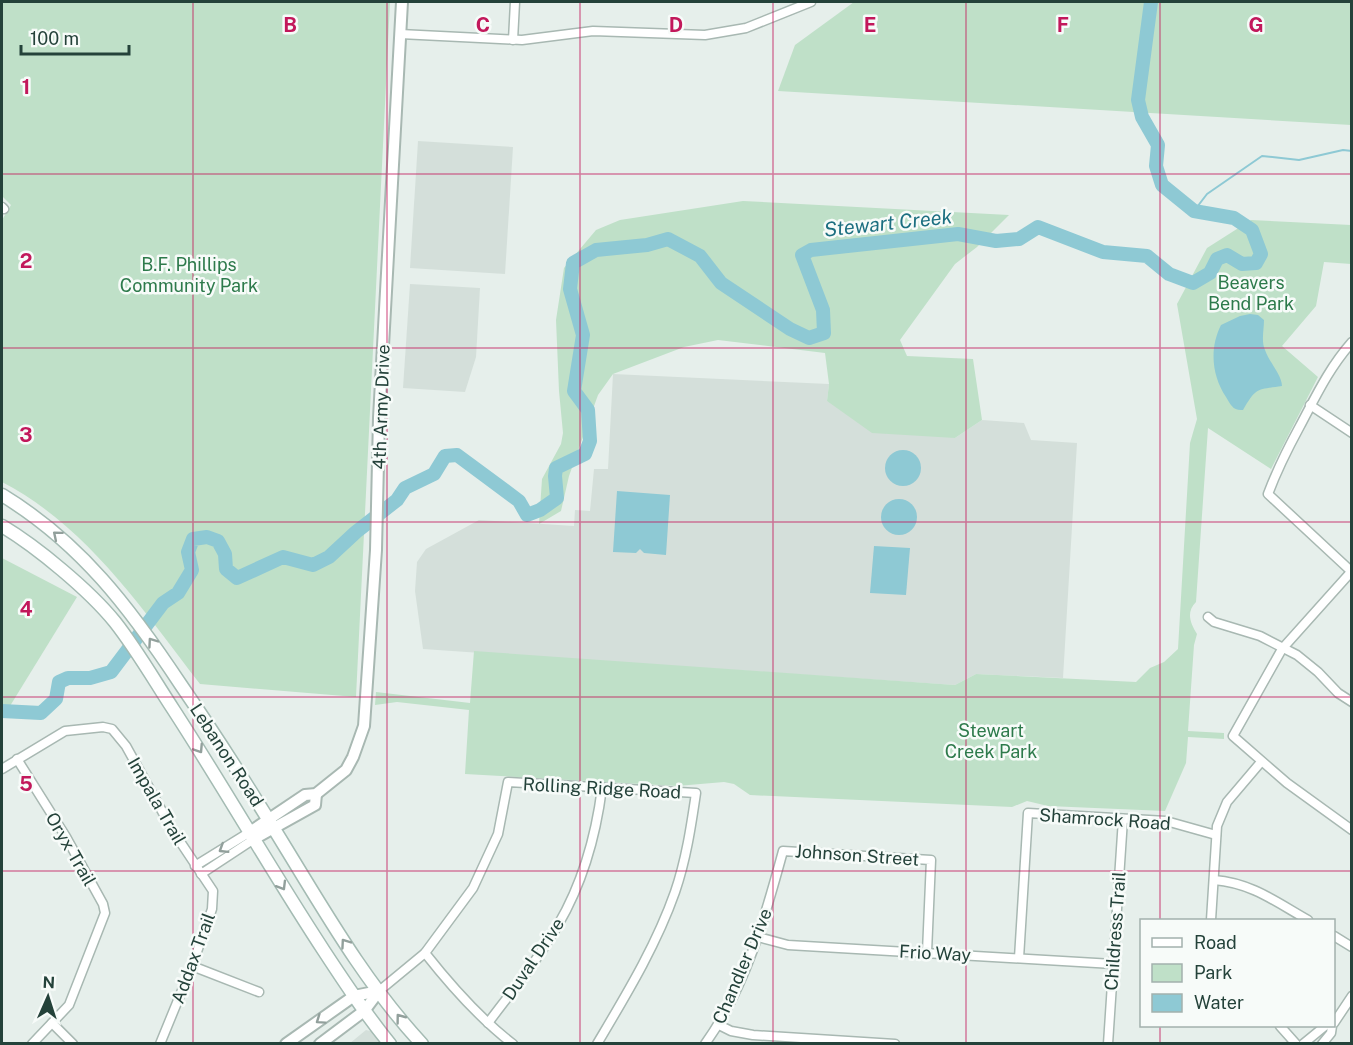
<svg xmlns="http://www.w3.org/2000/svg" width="1353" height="1045" viewBox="0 0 1353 1045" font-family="'Public Sans',sans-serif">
	<rect width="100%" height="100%" fill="#e6efeb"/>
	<g fill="#d4dfda">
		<polygon points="418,141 513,147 505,274 410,268"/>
		<polygon points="410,284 480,288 476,357 465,392 403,388"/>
		<polygon points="613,374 829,384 827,401 955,438 982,420 1024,423 1031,440 1077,443 1063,678 976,674 955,685 423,649 415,591 417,562 426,549 479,520 574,526 575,510 590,511 594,469 608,469"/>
		<polygon points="366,1030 374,1032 384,1044 349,1044"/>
	</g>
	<g fill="#bfe0c8">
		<path d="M 2,2 L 390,2 L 356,697 L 200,684 C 143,610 87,526 2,482 L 2,220 L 11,205 L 2,196 Z"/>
		<polygon points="854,2 1351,2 1351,125 778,91 795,45"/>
		<polygon points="743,201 1009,215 977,247 955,264 900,340 907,356 973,359 982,420 955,438 872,433 827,401 829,384 825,353 718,340 684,347 613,374 598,395 569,476 561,511 539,524 542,479 561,444 563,433 559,391 556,320 564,268 596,230 620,220"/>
		<path d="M 1251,220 L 1351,225 L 1351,264 L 1324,262 L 1316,306 L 1282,346 L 1318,377 L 1271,469 L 1208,428 L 1196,602 C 1186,612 1190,623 1197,634 L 1194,645 L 1188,731 L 1224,733 L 1224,739 L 1188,737 L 1186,763 L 1165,811 L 1048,806 L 1027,801 L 1012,807 L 750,795 L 734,784 L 724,782 L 677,786 L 465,774 L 469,710 L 397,702 L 375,705 L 376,692 L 470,703 L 474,651 L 955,685 L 976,674 L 1136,682 L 1150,668 L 1164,662 L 1178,649 L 1190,443 L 1197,419 L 1177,304 L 1207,248 Z"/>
		<polygon points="2,558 77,597 2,719"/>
	</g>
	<g fill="#8ec9d4">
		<path d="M 1250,314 L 1258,315 L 1264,320 C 1264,330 1261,341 1265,350 C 1269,362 1282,375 1282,386 C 1257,390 1257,386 1243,410 C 1233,411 1231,405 1226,397 C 1212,376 1209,349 1221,325 L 1240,316 Z"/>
		<circle cx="903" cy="468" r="18"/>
		<polygon points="617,491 670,495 666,555 644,553 640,549 636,553 613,552"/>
		<circle cx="899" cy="517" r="18"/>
		<polygon points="874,546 910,548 906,595 870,593"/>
	</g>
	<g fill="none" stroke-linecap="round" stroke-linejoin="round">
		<polyline stroke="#8ec9d4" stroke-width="2" points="1194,211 1207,194 1262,156 1299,160 1343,150 1352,151"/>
		<polyline stroke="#8ec9d4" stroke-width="14" points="2,711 41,713 56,699 59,682 68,678 90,678 111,672 163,603 178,593 192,570 188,552 193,539 207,537 218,541 225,554 226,569 237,578 283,557 313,565 329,557 356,532 397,500 405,488 434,474 445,456 457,455 519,501 527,515 540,510 557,498 555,476 556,468 585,454 590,441 588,410 574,391 583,335 570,289 573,263 596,250 647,245 668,239 700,256 721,283 790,329 809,338 824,333 823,310 802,255 811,250 958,234 996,241 1019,239 1038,227 1103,252 1147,256 1169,274 1193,283 1210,273 1217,259 1227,255 1242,264 1256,263 1261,254 1252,230 1234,218 1194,211 1162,185 1156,166 1158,145 1142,117 1138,100 1151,2"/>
		<defs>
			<g id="minor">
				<polyline points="400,34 522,40 593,31 705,35 746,28 811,2"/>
				<polyline points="513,40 515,2"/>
				<polyline points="2,207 4,209"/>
				<path d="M 1352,342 C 1329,368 1316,396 1300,426 C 1288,448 1277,470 1268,494 L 1352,572"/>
				<polyline points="1310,405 1352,433"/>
				<polyline points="1351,572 1282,649 1233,736 1287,783 1352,830"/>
				<polyline points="1208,617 1214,622 1260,636 1297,655 1318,672 1338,693 1352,702"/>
				<polyline points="17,759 66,837 103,904 105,913 69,1005 32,1044"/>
				<polyline points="2,769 65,731 103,727 112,729 126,746 173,831 213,891 212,909 192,966 160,1044"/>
				<polyline points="195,866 250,832"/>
				<polyline points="201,874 254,839"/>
				<path d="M 1214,880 C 1252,883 1276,902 1308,920"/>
				<polyline points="1211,920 1217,826 1227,802 1261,762"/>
				<polyline points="1334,936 1352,947"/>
				<polyline points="758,937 788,945 1113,964"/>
				<path d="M 425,953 C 451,986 479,1018 513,1044"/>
				<polyline points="1019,958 1028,813 1166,821 1216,835"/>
				<polyline points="192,966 259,992"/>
				<path d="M 379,991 L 425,953 L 473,888 L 498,834 L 508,782 L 696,793 C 691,827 686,860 675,892 C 656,946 626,995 597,1044"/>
				<polyline points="52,1023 73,1044"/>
				<path d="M 488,1023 C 512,991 538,960 558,925 C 582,884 596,835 602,788"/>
				<polyline points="1334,1023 1352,996"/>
				<polyline points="719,1025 731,1031 753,1035 895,1044"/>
				<polyline points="1280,1026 1296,1044"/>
				<path d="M 705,1044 C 746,987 765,917 783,851 L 931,860 L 927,952"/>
				<polyline points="1108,1044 1123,819"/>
				<polyline points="1303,1044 1325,1026"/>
				<polyline points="1322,1044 1331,1033 1332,1026"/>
			</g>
			<g id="tertiary">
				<polyline points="250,832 305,795 316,794 346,770 353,757 364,726 376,550 379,418 402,2"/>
				<polyline points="254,839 315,805 316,794"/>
				<polyline points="286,1044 354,996 379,991"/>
				<polyline points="320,1044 364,1011 379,991"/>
			</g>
			<g id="secondary">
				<path d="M 2,495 C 81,543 130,608 181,685 C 218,739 253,794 287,850 C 328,917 368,986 422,1044"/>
				<path d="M 2,526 C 37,547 89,590 115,622 C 137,650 154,680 173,709 C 225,789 272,872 324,951 C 345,983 366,1015 390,1044"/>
			</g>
		</defs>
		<use href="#minor" stroke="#a8b8b2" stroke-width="11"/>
		<use href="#tertiary" stroke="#a8b8b2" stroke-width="14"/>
		<use href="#secondary" stroke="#a4bbb3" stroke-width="15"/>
		<use href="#minor" stroke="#fff" stroke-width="8"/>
		<use href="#tertiary" stroke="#fff" stroke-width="10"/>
		<use href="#secondary" stroke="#fff" stroke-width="12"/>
	</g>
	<defs><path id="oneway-chevron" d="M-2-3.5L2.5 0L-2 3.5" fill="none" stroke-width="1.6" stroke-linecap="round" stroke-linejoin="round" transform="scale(1.5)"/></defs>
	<g stroke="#92a09c">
		<use href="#oneway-chevron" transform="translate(57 535) rotate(-140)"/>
		<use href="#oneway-chevron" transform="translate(152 642) rotate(-125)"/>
		<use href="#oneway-chevron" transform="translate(199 749) rotate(57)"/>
		<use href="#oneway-chevron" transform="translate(223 849) rotate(148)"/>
		<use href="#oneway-chevron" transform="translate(282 886) rotate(59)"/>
		<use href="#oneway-chevron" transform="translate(345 943) rotate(-125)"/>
		<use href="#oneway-chevron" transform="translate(400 1018) rotate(-127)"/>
		<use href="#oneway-chevron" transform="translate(320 1020) rotate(145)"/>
	</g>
	<path fill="none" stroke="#c2185b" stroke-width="1.5" stroke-opacity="0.55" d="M 193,2 L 193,1044M 387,2 L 387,1044M 580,2 L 580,1044M 773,2 L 773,1044M 966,2 L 966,1044M 1160,2 L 1160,920M 2,174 L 1352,174M 2,348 L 1352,348M 2,522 L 1352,522M 2,697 L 1352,697M 2,871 L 1352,871M 1160,1026 L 1160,1044"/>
	<g text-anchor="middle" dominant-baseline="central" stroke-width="5" stroke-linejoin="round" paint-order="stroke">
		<g font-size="18" fill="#2d7a4b" stroke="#f7fbf9">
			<text x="189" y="264">B.F. Phillips<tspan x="189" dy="21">Community Park</tspan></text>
			<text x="1251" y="282">Beavers<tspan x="1251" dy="21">Bend Park</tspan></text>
			<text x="991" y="730">Stewart<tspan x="991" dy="21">Creek Park</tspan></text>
		</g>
		<g font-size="18" fill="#24423a" stroke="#f7fbf9">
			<text transform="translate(381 407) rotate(-88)">4th Army Drive</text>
			<text transform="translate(227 755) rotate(57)">Lebanon Road</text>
			<text transform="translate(602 788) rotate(3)">Rolling Ridge Road</text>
			<text transform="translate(157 801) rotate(60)">Impala Trail</text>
			<text transform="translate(1105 819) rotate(4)">Shamrock Road</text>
			<text transform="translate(71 849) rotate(60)">Oryx Trail</text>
			<text transform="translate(857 855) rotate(4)">Johnson Street</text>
			<text transform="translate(1115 931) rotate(-86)">Childress Trail</text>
			<text transform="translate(935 953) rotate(3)">Frio Way</text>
			<text transform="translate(193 958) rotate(-70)">Addax Trail</text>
			<text transform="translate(533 959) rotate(-56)">Duval Drive</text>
			<text transform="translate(742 966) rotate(-67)">Chandler Drive</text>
		</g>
		<g font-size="20" font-style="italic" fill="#1c6f80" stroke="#f7fbf9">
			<text transform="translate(888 223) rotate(-6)">Stewart Creek</text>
		</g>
	</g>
	<g font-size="20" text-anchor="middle" font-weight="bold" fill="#c2185b" stroke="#f7fbf9" stroke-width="5" stroke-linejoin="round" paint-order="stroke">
		<text x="290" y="32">B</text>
		<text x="483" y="32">C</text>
		<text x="676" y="32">D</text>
		<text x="870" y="32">E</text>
		<text x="1063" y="32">F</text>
		<text x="1256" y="32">G</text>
		<text x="26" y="94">1</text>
		<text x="26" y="268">2</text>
		<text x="26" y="442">3</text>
		<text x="26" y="616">4</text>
		<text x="26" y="791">5</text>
	</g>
	<rect width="1353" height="1045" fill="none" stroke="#24423a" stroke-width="6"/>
	<rect x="1140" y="919" width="195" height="108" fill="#f7fbf9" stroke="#a3b1ad" stroke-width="1.5"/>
	<rect x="1152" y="938" width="30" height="9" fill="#ffffff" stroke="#a3b1ad" stroke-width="1.5"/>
	<text x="1194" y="949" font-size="18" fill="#24423a">Road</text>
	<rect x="1152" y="964" width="30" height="18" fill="#bfe0c8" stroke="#a3b1ad" stroke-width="1.5"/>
	<text x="1194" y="979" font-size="18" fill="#24423a">Park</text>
	<rect x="1152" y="994" width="30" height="18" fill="#8ec9d4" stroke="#a3b1ad" stroke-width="1.5"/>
	<text x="1194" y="1009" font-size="18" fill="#24423a">Water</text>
	<g transform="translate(48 997) rotate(3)" stroke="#f7fbf9" stroke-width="4.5" paint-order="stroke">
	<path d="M0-4.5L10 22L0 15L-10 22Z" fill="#24423a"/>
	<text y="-9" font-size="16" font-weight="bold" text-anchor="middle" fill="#24423a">N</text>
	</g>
	<path d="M21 45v9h108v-9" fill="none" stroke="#24423a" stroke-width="3"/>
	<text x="30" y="45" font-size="18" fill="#24423a" stroke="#f7fbf9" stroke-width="4.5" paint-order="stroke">100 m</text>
</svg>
